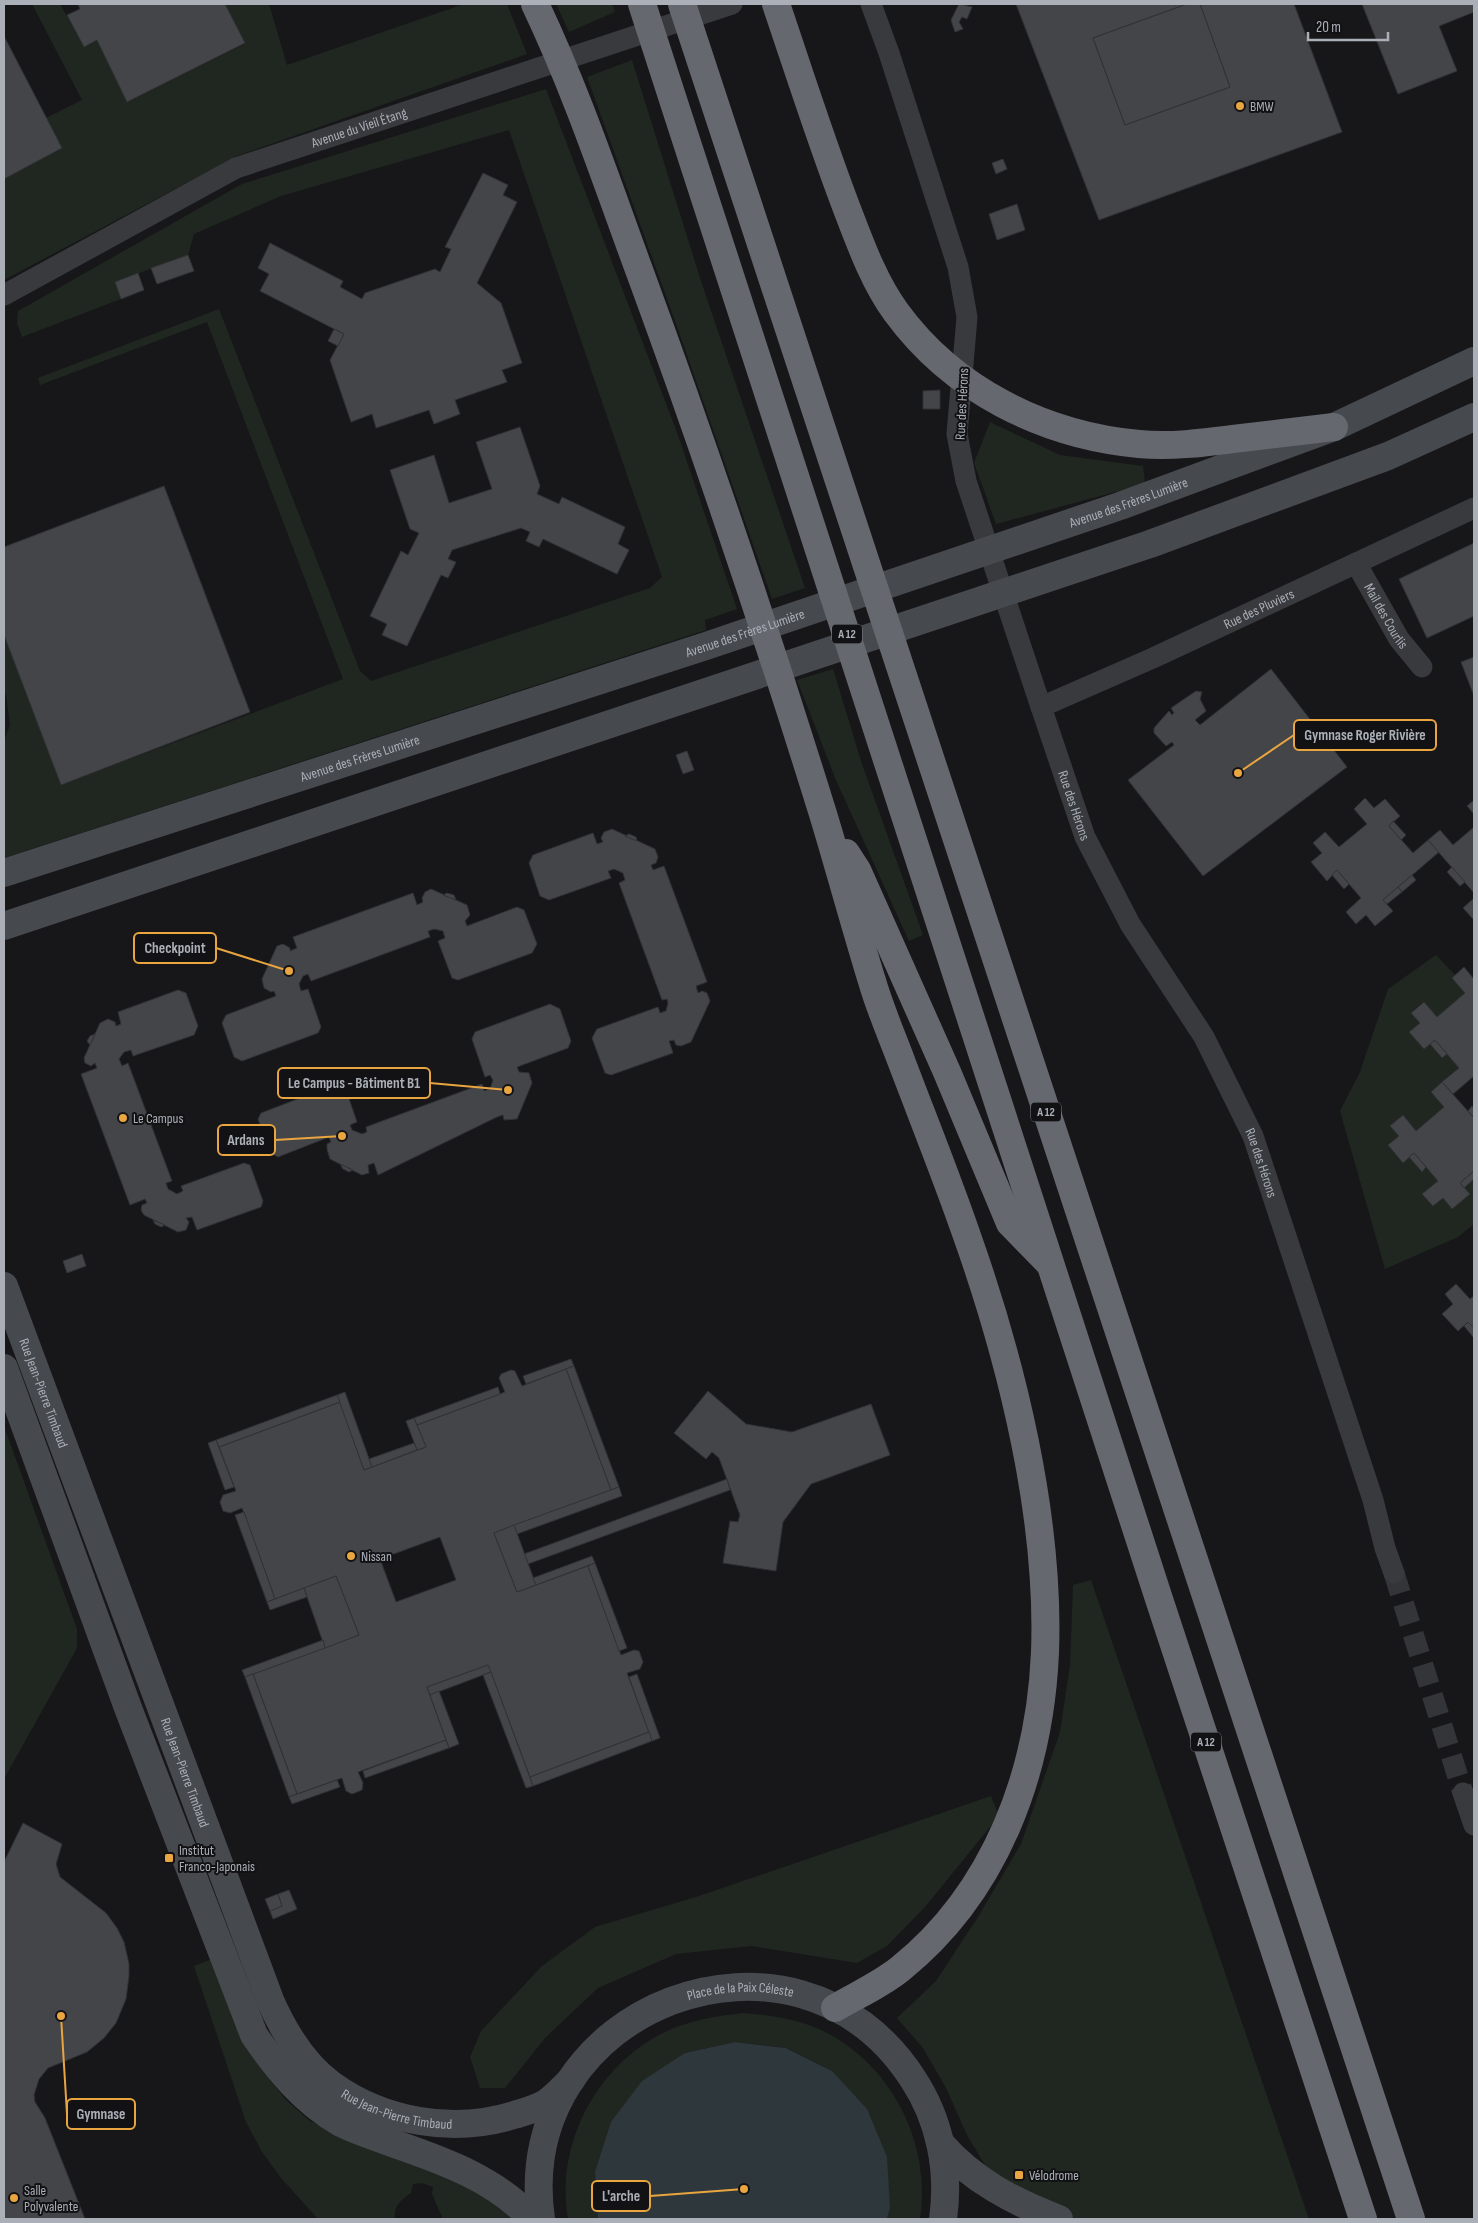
<svg xmlns="http://www.w3.org/2000/svg" width="1478" height="2223" viewBox="0 0 1478 2223" font-family="'Sofia Sans Condensed',sans-serif">
	<rect width="100%" height="100%" fill="#171719"/>
	<g fill="#1f2720">
		<polygon points="32,4 60,4 84,47 97,40 128,102 245,44 225,4 269,4 287,65 464,4 507,4 527,54 237,156 4,280 4,179 62,148 46,118 82,100"/>
		<polygon points="556,4 612,4 615,12 569,32"/>
		<polygon points="632,60 701,281 805,588 772,599 680,335 587,77"/>
		<polygon points="546,89 678,435 737,609 705,620 706,630 4,858 4,741 10,725 6,695 4,691 4,635 61,785 343,679 207,322 40,385 38,378 219,309 360,671 371,681 650,588 662,577 509,130 281,196 194,234 188,255 115,282 121,299 22,337 17,323 18,311 242,184"/>
		<polygon points="990,422 1060,455 1143,466 1145,484 996,524 974,463"/>
		<polygon points="833,669 862,764 923,935 909,941 836,780 797,680"/>
		<path d="M 1436,955 L 1455,975 L 1452,978 L 1465,993 L 1437,1017 L 1423,1002 L 1411,1012 L 1420,1023 L 1409,1032 L 1424,1049 L 1430,1044 L 1441,1058 L 1447,1054 L 1459,1068 L 1431,1092 L 1444,1107 L 1416,1131 L 1403,1115 L 1391,1126 C 1403,1140 1409,1157 1421,1172 L 1426,1167 L 1438,1181 L 1422,1194 L 1433,1206 L 1443,1198 L 1452,1209 L 1469,1193 L 1464,1188 L 1474,1179 L 1474,1224 L 1458,1237 L 1385,1269 L 1340,1111 L 1360,1072 L 1388,989 Z"/>
		<polygon points="4,1426 77,1629 77,1648 4,1779"/>
		<polygon points="1091,1580 1309,2219 1076,2219 1039,2202 986,2167 967,2135 946,2088 923,2048 897,2018 936,1981 978,1917 1021,1844 1060,1732 1070,1665 1073,1585"/>
		<polygon points="991,1796 999,1816 925,1907 887,1946 857,1963 751,1946 676,1954 598,1988 546,2037 505,2088 480,2088 470,2057 481,2031 542,1966 595,1927 699,1896"/>
		<path d="M 212,1959 L 238,2026 L 263,2071 L 285,2099 L 310,2121 L 399,2160 L 463,2178 L 515,2219 L 441,2219 L 442,2217 L 432,2194 L 433,2187 L 422,2183 L 413,2184 L 411,2193 C 401,2200 393,2206 395,2219 L 318,2219 L 281,2178 L 262,2152 L 246,2122 L 194,1966 Z"/>
		<path d="M 743,2013 C 770,2015 796,2019 821,2030 C 891,2063 932,2143 920,2219 L 887,2219 L 890,2208 L 832,2071 L 787,2048 L 735,2042 L 685,2053 L 595,2172 L 598,2219 L 568,2219 C 555,2144 597,2065 665,2032 C 690,2020 716,2016 743,2013 Z"/>
	</g>
	<polygon fill="#2e373c" points="735,2042 786,2048 832,2071 867,2109 887,2157 890,2208 887,2219 598,2219 595,2172 611,2122 642,2081 685,2053"/>
	<g fill="#444549" stroke="#313235" fill-rule="evenodd">
		<polygon points="78,4 225,4 245,43 127,102 97,40 84,47 67,15 80,9"/>
		<polygon points="959,4 972,7 967,19 962,17 959,22 963,29 955,32 951,20"/>
		<polygon points="1016,4 1187,4 1093,38 1125,125 1230,87 1200,4 1294,4 1342,132 1099,220"/>
		<polygon points="1187,4 1200,4 1230,87 1125,125 1093,38"/>
		<polygon points="1362,4 1474,4 1474,12 1439,26 1457,71 1398,94"/>
		<polygon points="4,36 62,148 4,179"/>
		<polygon points="1003,159 1007,169 996,174 992,163"/>
		<polygon points="483,173 508,185 503,195 517,202 477,283 501,303 522,363 502,370 507,382 455,400 460,414 434,424 429,410 376,428 372,414 351,422 330,360 344,334 260,291 269,274 258,268 270,243 343,281 340,287 362,299 365,293 435,269 440,272 451,249 445,247"/>
		<polygon points="1017,204 1025,230 997,240 989,214"/>
		<polygon points="188,255 194,271 157,284 151,268"/>
		<polygon points="138,273 144,290 121,299 115,282"/>
		<polygon points="334,329 344,334 338,346 328,341"/>
		<polygon points="940,390 940,409 923,409 923,391"/>
		<polygon points="520,427 540,486 537,494 559,504 562,497 625,527 618,544 629,550 617,574 543,539 539,547 526,541 530,532 521,528 452,550 448,559 456,562 448,578 441,575 407,646 382,635 387,624 370,616 401,551 408,555 419,533 410,529 390,470 434,455 449,503 492,489 476,442"/>
		<polygon points="164,486 250,712 61,785 4,635 4,547"/>
		<polygon points="1474,543 1474,616 1427,638 1399,579"/>
		<polygon points="1474,657 1474,696 1461,662"/>
		<polygon points="1271,669 1347,767 1203,876 1128,780 1174,745 1172,742 1166,746 1154,733 1154,728 1169,711 1172,715 1174,713 1171,708 1196,691 1202,692 1200,699 1206,711 1195,720 1200,725"/>
		<polygon points="687,751 694,770 683,774 676,755"/>
		<polygon points="1365,798 1374,808 1385,799 1400,816 1389,826 1413,853 1428,840 1439,852 1383,900 1393,911 1375,926 1366,915 1356,924 1346,912 1361,898 1337,870 1327,881 1311,862 1322,853 1313,843 1325,832 1339,847 1367,824 1354,809"/>
		<polygon points="1474,800 1474,814 1467,806"/>
		<polygon points="1393,821 1406,835 1401,840 1389,826"/>
		<polygon points="1474,827 1474,893 1428,840 1440,830 1453,845"/>
		<polygon points="612,829 655,849 658,857 656,863 651,865 653,870 664,866 707,982 696,986 698,993 702,991 707,993 710,1001 691,1042 681,1046 676,1045 674,1040 669,1041 673,1053 611,1075 605,1073 592,1038 597,1029 658,1007 660,1013 666,1011 668,1003 667,999 662,1000 619,883 625,880 623,873 614,869 608,871 611,878 549,900 540,896 529,863 533,855 593,833 597,844 603,842 601,838 604,832"/>
		<polygon points="629,834 636,837 637,841 625,836"/>
		<polygon points="1452,867 1465,882 1460,886 1447,872"/>
		<polygon points="1337,870 1349,884 1344,889 1332,875"/>
		<polygon points="1412,875 1416,880 1402,892 1398,887"/>
		<polygon points="1398,887 1402,892 1387,904 1383,900"/>
		<polygon points="431,889 467,905 470,915 465,921 467,926 517,907 524,910 537,944 532,953 458,980 452,978 438,941 445,938 443,931 434,929 428,931 430,937 311,981 308,974 303,976 299,984 301,991 308,989 321,1027 318,1033 242,1061 234,1057 222,1023 226,1015 276,996 274,991 271,992 264,988 262,979 277,946 283,944 290,948 290,951 297,948 293,937 413,893 417,905 423,902 422,898 425,892"/>
		<polygon points="447,893 454,895 456,900 443,895"/>
		<polygon points="1474,898 1474,920 1463,908"/>
		<polygon points="1464,967 1473,978 1474,977 1474,1076 1453,1094 1442,1082 1459,1068 1435,1040 1424,1049 1409,1032 1420,1023 1411,1013 1424,1002 1437,1017 1465,993 1452,978"/>
		<polygon points="178,990 186,993 198,1026 194,1035 133,1056 131,1050 124,1052 119,1059 122,1066 128,1063 172,1181 166,1183 168,1189 177,1194 183,1191 181,1186 244,1163 250,1165 263,1201 261,1207 197,1230 192,1217 186,1218 189,1222 186,1230 178,1232 144,1215 141,1210 142,1205 147,1203 145,1199 130,1205 81,1074 97,1068 95,1063 91,1066 85,1063 84,1058 100,1023 108,1019 115,1022 116,1026 121,1024 118,1012"/>
		<polygon points="550,1004 560,1009 571,1041 568,1048 517,1067 519,1072 529,1073 532,1083 517,1119 504,1120 503,1115 497,1117 378,1175 374,1163 368,1165 369,1173 362,1175 330,1159 327,1149 327,1144 331,1142 329,1137 278,1157 271,1153 258,1119 261,1113 337,1084 345,1087 357,1122 350,1125 352,1130 362,1134 367,1132 366,1127 482,1084 484,1091 490,1089 493,1080 490,1075 485,1077 472,1039 475,1032"/>
		<polygon points="95,1034 90,1045 87,1041 90,1036"/>
		<polygon points="1435,1040 1447,1054 1442,1058 1430,1044"/>
		<polygon points="1442,1082 1474,1118 1474,1171 1460,1183 1470,1194 1452,1209 1443,1198 1433,1206 1422,1194 1438,1181 1414,1153 1403,1163 1388,1145 1399,1136 1390,1126 1403,1115 1416,1131 1444,1107 1431,1092"/>
		<polygon points="1472,1106 1474,1109 1474,1118 1468,1111"/>
		<polygon points="1414,1153 1426,1167 1422,1172 1409,1157"/>
		<polygon points="340,1164 353,1170 349,1172 343,1169"/>
		<polygon points="1474,1171 1474,1179 1464,1188 1460,1183"/>
		<polygon points="153,1220 165,1225 161,1227 155,1224"/>
		<polygon points="82,1254 86,1266 67,1273 63,1261"/>
		<polygon points="1456,1284 1470,1299 1474,1296 1474,1328 1468,1322 1458,1331 1442,1314 1453,1304 1445,1294"/>
		<polygon points="1468,1322 1474,1328 1474,1338 1464,1326"/>
		<polygon points="571,1359 574,1366 526,1384 523,1376"/>
		<polygon points="574,1366 619,1487 611,1490 566,1369"/>
		<path d="M 566,1369 L 611,1490 L 494,1533 L 517,1592 L 588,1566 L 621,1655 L 634,1650 L 639,1651 L 643,1662 L 640,1669 L 627,1673 L 649,1732 L 530,1777 L 488,1665 L 427,1687 L 446,1740 L 358,1772 L 363,1783 L 362,1790 L 352,1794 L 346,1791 L 342,1778 L 297,1794 L 253,1674 L 359,1635 L 336,1576 L 275,1599 L 242,1508 L 230,1513 L 223,1511 L 220,1502 L 223,1495 L 236,1491 L 219,1447 L 340,1402 L 364,1470 L 426,1447 L 417,1425 L 505,1392 L 499,1378 L 501,1374 L 511,1370 L 515,1371 L 522,1386 ZM 440,1537 L 456,1580 L 396,1602 L 380,1559 Z"/>
		<polygon points="498,1387 500,1394 417,1425 414,1418"/>
		<polygon points="708,1391 746,1424 792,1432 871,1404 890,1455 811,1484 783,1522 776,1571 723,1563 730,1521 738,1522 740,1515 719,1458 712,1452 706,1459 674,1433"/>
		<polygon points="345,1392 372,1467 364,1470 337,1395"/>
		<polygon points="337,1395 340,1402 219,1447 216,1440"/>
		<polygon points="414,1418 426,1447 417,1450 406,1421"/>
		<polygon points="216,1440 234,1487 225,1490 208,1443"/>
		<polygon points="414,1443 417,1450 372,1467 369,1459"/>
		<polygon points="727,1479 730,1490 528,1564 524,1554"/>
		<polygon points="619,1487 622,1496 517,1534 514,1525"/>
		<polygon points="244,1512 275,1599 267,1602 235,1515"/>
		<polygon points="514,1525 536,1585 517,1592 494,1533"/>
		<polygon points="592,1556 595,1563 536,1585 533,1578"/>
		<polygon points="595,1563 627,1648 619,1651 588,1566"/>
		<polygon points="336,1576 359,1635 325,1648 304,1588"/>
		<polygon points="304,1588 307,1597 270,1610 267,1602"/>
		<polygon points="323,1640 325,1648 245,1677 242,1670"/>
		<polygon points="488,1665 491,1672 430,1695 427,1687"/>
		<polygon points="491,1672 533,1786 526,1788 483,1675"/>
		<polygon points="253,1674 297,1794 289,1797 245,1677"/>
		<polygon points="637,1674 660,1738 652,1741 629,1677"/>
		<polygon points="439,1691 459,1744 449,1748 430,1695"/>
		<polygon points="649,1732 652,1741 533,1786 530,1777"/>
		<polygon points="446,1740 449,1748 365,1778 363,1771"/>
		<polygon points="337,1780 340,1787 292,1804 289,1797"/>
		<polygon points="23,1823 62,1844 56,1864 60,1877 106,1913 117,1928 124,1942 129,1964 129,1976 126,1999 116,2023 104,2038 87,2052 48,2068 39,2079 34,2095 35,2102 45,2118 85,2219 4,2219 4,1862"/>
		<polygon points="289,1890 297,1909 273,1919 270,1911 282,1906 278,1894"/>
		<polygon points="278,1894 282,1906 270,1911 265,1899"/>
	</g>
	<g fill="none" stroke-linecap="round" stroke-linejoin="round">
		<polyline stroke="#343539" stroke-width="21" stroke-dasharray="21 11" stroke-linecap="butt" points="1394,1573 1463,1793"/>
		<g stroke="#383a3e" stroke-width="21">
			<path id="s1" d="M 871,4 L 889,53 L 958,267 L 967,317 L 957,434 L 966,481 L 1036,692 L 1085,837 L 1130,924 L 1204,1037 L 1253,1136 L 1373,1500 L 1385,1548 L 1394,1573"/>
			<path id="s2" d="M 4,295 L 236,168 L 732,4"/>
			<path id="s3" d="M 1356,563 L 1399,639 L 1422,667"/>
			<path id="s4" d="M 1041,707 L 1153,658 L 1474,508"/>
			<polyline points="1463,1793 1474,1825"/>
		</g>
		<g stroke="#46494e" stroke-width="28">
			<path id="s5" d="M 4,873 L 706,646 L 1120,506 L 1334,427 L 1474,361"/>
			<polyline points="4,926 1150,544 1388,456 1474,417"/>
			<path id="s6" d="M 4,1286 L 270,2000 C 284,2032 303,2064 332,2085 C 384,2122 453,2134 514,2115 C 524,2112 536,2109 546,2103 C 555,2097 563,2088 571,2080"/>
			<path d="M 4,1368 L 128,1708 L 254,2035 C 277,2069 304,2102 341,2123 C 359,2132 379,2138 398,2145 C 447,2162 496,2180 532,2219"/>
			<path d="M 941,2144 C 972,2180 1014,2202 1059,2219"/>
			<path id="s7" d="M 541,2219 C 510,2006 796,1897 913,2079 C 940,2120 950,2170 943,2219"/>
		</g>
		<g stroke="#65686f" stroke-width="28">
			<path d="M 535,4 C 577,92 608,186 642,278 C 707,455 767,634 823,814 C 840,870 855,926 872,981 C 880,1009 892,1036 902,1063 C 924,1121 947,1178 967,1236 C 1012,1363 1050,1517 1045,1652 C 1040,1772 996,1892 900,1969 C 880,1985 857,1995 835,2008"/>
			<polyline points="642,4 1159,1599 1363,2219"/>
			<polyline points="682,4 1411,2219"/>
			<path d="M 776,4 C 799,72 821,141 847,209 C 860,243 874,282 896,312 C 953,390 1043,435 1139,444 C 1170,447 1202,443 1233,439 C 1267,435 1300,431 1334,427"/>
			<polyline points="846,853 857,870 947,1072 1010,1223 1048,1262"/>
		</g>
	</g>
	<g fill="#e8a540" stroke="#121214" stroke-width="2">
		<circle cx="1240" cy="106" r="5"/>
		<circle cx="123" cy="1118" r="5"/>
		<circle cx="351" cy="1556" r="5"/>
		<rect x="164" y="1853" width="10" height="10" rx="2.5"/>
		<rect x="1014" y="2170" width="10" height="10" rx="2.5"/>
		<circle cx="14" cy="2198" r="5"/>
	</g>
	<g text-anchor="middle" dominant-baseline="central" stroke-width="4" stroke-linejoin="round" paint-order="stroke">
		<g fill="#121214" stroke="#7c8087" stroke-width="1">
			<rect x="832" y="624.5" width="30" height="19" rx="4"/>
			<rect x="1031" y="1102.5" width="30" height="19" rx="4"/>
			<rect x="1191" y="1732.5" width="30" height="19" rx="4"/>
		</g>
		<g font-size="12" font-weight="bold" fill="#aaafb8">
			<text x="847" y="634">A 12</text>
			<text x="1046" y="1112">A 12</text>
			<text x="1206" y="1742">A 12</text>
		</g>
		<g font-size="14" fill="#aaafb8" stroke="#121214" text-anchor="start">
			<text x="1250" y="106">BMW</text>
			<text x="133" y="1118">Le Campus</text>
			<text x="361" y="1556">Nissan</text>
			<text x="179" y="1850">Institut<tspan x="179" dy="16">Franco-Japonais</tspan></text>
			<text x="1029" y="2175">Vélodrome</text>
			<text x="24" y="2190">Salle<tspan x="24" dy="16">Polyvalente</tspan></text>
		</g>
		<g font-size="14" fill="#aaafb8" stroke="#121214">
			<text stroke="none"><textPath href="#s2" startOffset="394">Avenue du Vieil Étang</textPath></text>
			<text transform="translate(962 404) rotate(-87)">Rue des Hérons</text>
			<text stroke="none"><textPath href="#s5" startOffset="1184">Avenue des Frères Lumière</textPath></text>
			<text stroke="none"><textPath href="#s4" startOffset="239">Rue des Pluviers</textPath></text>
			<text stroke="none"><textPath href="#s3" startOffset="61">Mail des Courlis</textPath></text>
			<text stroke="none"><textPath href="#s5" startOffset="779">Avenue des Frères Lumière</textPath></text>
			<text stroke="none"><textPath href="#s5" startOffset="374">Avenue des Frères Lumière</textPath></text>
			<text stroke="none"><textPath href="#s1" startOffset="835">Rue des Hérons</textPath></text>
			<text stroke="none"><textPath href="#s1" startOffset="1240">Rue des Hérons</textPath></text>
			<text stroke="none"><textPath href="#s6" startOffset="114">Rue Jean-Pierre Timbaud</textPath></text>
			<text stroke="none"><textPath href="#s6" startOffset="519">Rue Jean-Pierre Timbaud</textPath></text>
			<text stroke="none"><textPath href="#s7" startOffset="346">Place de la Paix Céleste</textPath></text>
			<text stroke="none"><textPath href="#s6" startOffset="939">Rue Jean-Pierre Timbaud</textPath></text>
		</g>
	</g>
	<path fill="none" stroke="#e8a540" stroke-width="2" d="M1238 773L1294 735M289 971L216 948M508 1090L430 1083M342 1136L275 1140M61 2016L67 2114M744 2189L650 2196"/>
	<g fill="#e8a540" stroke="#121214" stroke-width="2">
		<circle cx="1238" cy="773" r="5"/>
		<circle cx="289" cy="971" r="5"/>
		<circle cx="508" cy="1090" r="5"/>
		<circle cx="342" cy="1136" r="5"/>
		<circle cx="61" cy="2016" r="5"/>
		<circle cx="744" cy="2189" r="5"/>
	</g>
	<g fill="#121214" stroke="#e8a540" stroke-width="2">
		<rect x="1294" y="720" width="142" height="30" rx="5"/>
		<rect x="134" y="933" width="82" height="30" rx="5"/>
		<rect x="278" y="1068" width="152" height="30" rx="5"/>
		<rect x="218" y="1125" width="57" height="30" rx="5"/>
		<rect x="67" y="2099" width="68" height="30" rx="5"/>
		<rect x="592" y="2181" width="58" height="30" rx="5"/>
	</g>
	<g font-size="15" text-anchor="middle" font-weight="bold" fill="#aaafb8">
		<text x="1365" y="740">Gymnase Roger Rivière</text>
		<text x="175" y="953">Checkpoint</text>
		<text x="354" y="1088">Le Campus - Bâtiment B1</text>
		<text x="246" y="1145">Ardans</text>
		<text x="101" y="2119">Gymnase</text>
		<text x="621" y="2201">L'arche</text>
	</g>
	<rect width="1478" height="2223" fill="none" stroke="#aaafb8" stroke-width="10"/>
	<path d="M1308 32v8h80v-8" fill="none" stroke="#aaafb8" stroke-width="2.5"/>
	<text x="1316" y="32" font-size="15" fill="#aaafb8" stroke="#121214" stroke-width="4" paint-order="stroke">20 m</text>
</svg>
